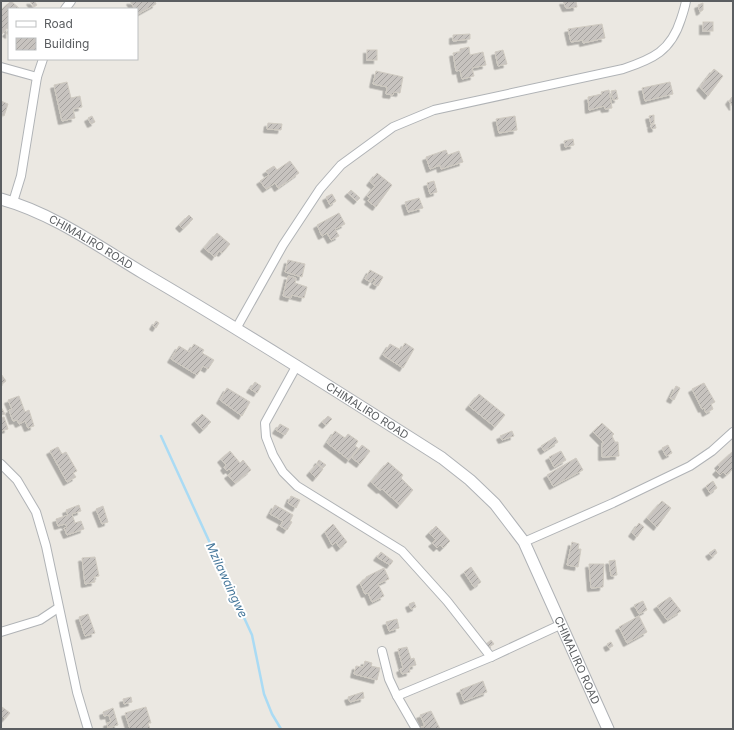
<svg xmlns="http://www.w3.org/2000/svg" width="734" height="730" viewBox="0 0 734 730" font-family="Inter,sans-serif">
	<defs>
		<pattern id="building-hatch" width="6" height="6" patternUnits="userSpaceOnUse"><rect width="6" height="6" fill="#c7c3bf"/><path d="M-1 1l2-2M0 6l6-6M5 7l2-2" fill="none" stroke="#a5a29f"/></pattern>
		<filter id="shadow"><feDropShadow dx="-3.5" dy="3.5" stdDeviation="0" flood-color="#0004"/></filter>
	</defs>
	<rect width="100%" height="100%" fill="#ebe8e2"/>
	<g fill="none" stroke-linecap="round" stroke-linejoin="round">
		<polyline stroke="#aadbf4" stroke-width="2.5" points="161,436 252,635 264,694 272,714 281,729"/>
	</g>
	<g fill="url(#building-hatch)" stroke="#cfcac1" filter="url(#shadow)">
		<polygon points="11,1 20,9 9,9 9,35 6,33 9,30 7,28 1,35 1,10"/>
		<polygon points="30,1 34,1 37,5 34,7"/>
		<polygon points="130,1 155,1 156,4 138,14 137,9 135,9"/>
		<polygon points="563,1 576,1 577,7 566,8"/>
		<polygon points="703,3 703,10 700,12 698,5"/>
		<rect x="703" y="22" width="10" height="9"/>
		<polygon points="602,24 605,38 583,43 583,40 571,42 568,29"/>
		<polygon points="470,34 470,39 453,41 453,35"/>
		<polygon points="469,47 470,55 483,52 486,65 472,68 474,76 462,79 460,70 456,71 453,53 460,52 460,49"/>
		<rect x="367" y="50" width="10" height="10"/>
		<polygon points="503,50 507,64 498,66 495,52"/>
		<polygon points="714,69 723,76 708,96 700,87"/>
		<polygon points="376,71 403,77 400,93 394,92 393,95 386,94 387,87 373,84"/>
		<polygon points="67,82 71,98 80,96 82,107 73,109 75,118 62,121 54,85"/>
		<polygon points="670,82 673,94 645,101 642,88"/>
		<polygon points="609,90 612,108 605,109 604,106 589,110 588,97 602,94 601,92"/>
		<polygon points="616,90 618,99 613,100 611,91"/>
		<polygon points="732,97 733,98 733,107 729,101"/>
		<polygon points="1,101 8,104 4,116 1,115"/>
		<polygon points="654,115 654,123 651,124 649,116"/>
		<polygon points="92,116 95,122 91,124 88,118"/>
		<polygon points="515,116 517,130 499,133 496,119"/>
		<polygon points="268,123 282,124 281,130 267,129"/>
		<polygon points="655,124 656,128 652,129 651,125"/>
		<polygon points="573,139 574,145 565,147 564,141"/>
		<polygon points="446,150 448,155 459,151 463,162 441,169 440,165 430,169 426,157"/>
		<polygon points="290,161 299,173 278,188 275,183 266,189 260,181 269,175 266,171 274,166 277,170"/>
		<polygon points="377,173 392,185 376,207 368,201 370,198 367,196 375,186 370,182"/>
		<polygon points="434,181 437,192 430,194 427,183"/>
		<polygon points="351,190 360,198 357,201 348,193"/>
		<polygon points="332,194 336,201 330,205 326,197"/>
		<polygon points="419,198 423,208 408,212 405,202"/>
		<polygon points="339,213 345,224 335,229 339,236 331,240 327,233 322,236 317,225"/>
		<polygon points="189,215 193,219 183,229 179,225"/>
		<polygon points="217,233 230,244 222,253 219,251 215,257 204,248"/>
		<polygon points="288,260 305,264 302,277 285,272"/>
		<polygon points="370,270 383,277 378,286 373,284 376,280 373,278 371,282 365,279"/>
		<polygon points="288,276 296,278 295,283 307,287 304,298 292,295 291,298 283,296"/>
		<polygon points="156,321 159,323 156,328 153,326"/>
		<polygon points="405,343 414,349 403,368 383,355 390,344 401,350"/>
		<polygon points="194,344 204,350 202,353 214,360 208,369 203,366 197,375 171,359 179,346 189,352"/>
		<polygon points="1,374 6,381 1,385"/>
		<polygon points="255,382 261,386 257,393 250,389"/>
		<polygon points="704,383 715,402 711,404 713,409 706,413 704,408 702,409 692,389"/>
		<polygon points="676,386 680,388 674,400 670,398"/>
		<polygon points="227,388 250,402 242,416 220,400"/>
		<polygon points="479,394 505,415 495,427 469,406"/>
		<polygon points="19,396 25,412 29,410 34,426 28,428 25,421 19,424 17,420 13,421 9,410 12,409 8,400"/>
		<polygon points="1,407 5,414 1,415"/>
		<polygon points="202,414 211,422 203,430 195,421"/>
		<polygon points="328,416 332,419 326,425 322,422"/>
		<polygon points="4,417 8,429 1,431 1,418"/>
		<polygon points="602,423 614,434 612,436 615,442 618,442 619,456 602,457 602,443 604,443 593,432"/>
		<polygon points="280,424 289,429 285,435 276,430"/>
		<polygon points="335,431 345,438 348,434 358,441 355,446 358,448 349,460 327,443"/>
		<polygon points="512,431 514,436 502,440 500,436"/>
		<polygon points="555,437 558,442 544,451 541,446"/>
		<polygon points="362,445 370,451 360,464 352,458"/>
		<polygon points="668,445 672,453 666,456 662,448"/>
		<polygon points="58,447 62,454 66,452 77,471 73,473 76,477 67,482 50,451"/>
		<polygon points="230,451 240,463 243,460 251,470 235,483 228,475 232,472 229,469 227,471 224,467 226,465 221,459"/>
		<polygon points="561,451 566,460 554,467 549,457"/>
		<polygon points="733,451 733,469 726,475 723,472 720,475 716,471 720,467 718,465"/>
		<polygon points="576,458 583,470 553,486 547,475"/>
		<polygon points="319,460 326,465 323,468 317,463"/>
		<polygon points="388,462 403,475 401,478 413,490 400,505 382,489 380,490 371,482"/>
		<polygon points="317,464 323,469 316,478 310,472"/>
		<polygon points="713,481 717,488 710,493 706,486"/>
		<polygon points="291,496 300,500 296,508 288,503"/>
		<polygon points="662,501 671,508 657,527 647,518"/>
		<polygon points="79,505 81,511 72,514 75,523 81,521 84,529 67,535 64,528 67,527 65,524 58,526 56,519 68,515 66,510"/>
		<polygon points="275,505 293,515 290,521 292,522 287,530 280,526 283,521 270,514"/>
		<polygon points="103,506 108,522 102,524 96,509"/>
		<polygon points="639,523 644,527 637,537 632,533"/>
		<polygon points="333,524 347,542 340,548 336,542 332,545 325,532"/>
		<polygon points="436,526 450,541 443,548 440,545 437,548 432,543 436,540 429,533"/>
		<polygon points="572,542 579,544 578,549 581,549 578,567 567,565"/>
		<polygon points="715,549 717,553 712,557 709,553"/>
		<polygon points="381,552 393,561 390,565 377,557"/>
		<polygon points="95,557 99,576 94,577 95,582 85,584 82,558"/>
		<polygon points="615,560 617,575 611,576 609,561"/>
		<polygon points="589,564 604,564 603,587 591,588"/>
		<polygon points="471,567 481,582 474,587 464,572"/>
		<polygon points="384,568 389,579 378,584 384,596 372,602 368,593 365,594 360,583 366,578 366,577"/>
		<polygon points="670,597 681,611 667,620 657,606"/>
		<polygon points="643,601 647,610 639,614 634,605"/>
		<polygon points="414,602 416,607 411,609 409,604"/>
		<polygon points="88,614 95,633 85,636 79,617"/>
		<polygon points="639,616 647,632 627,643 619,627"/>
		<polygon points="397,619 399,628 389,631 386,622"/>
		<polygon points="491,640 494,644 489,647 486,644"/>
		<polygon points="611,642 613,646 609,648 607,644"/>
		<polygon points="407,647 411,659 414,658 416,665 409,667 410,672 402,674 400,669 403,668 398,649"/>
		<polygon points="365,661 372,663 371,666 380,668 377,680 354,674 356,666 363,667"/>
		<polygon points="483,681 487,692 464,701 460,690"/>
		<polygon points="363,692 364,698 350,702 348,697"/>
		<polygon points="131,697 132,702 124,704 123,699"/>
		<polygon points="2,707 10,713 5,719 1,715"/>
		<polygon points="146,707 151,723 148,723 150,729 130,729 125,713"/>
		<polygon points="113,708 118,725 108,728 107,723 111,722 109,715 104,716 103,712"/>
		<polygon points="431,711 440,729 421,729 421,727 425,726 420,715"/>
	</g>
	<g fill="none" stroke-linecap="round" stroke-linejoin="round">
		<defs>
			<g id="street">
				<polyline points="65,9 71,1"/>
				<polyline points="1,67 37,77"/>
				<polyline points="13,202 21,176 37,77 43,59"/>
				<path d="M 237,327 L 283,245 L 320,189 L 341,165 L 393,127 L 434,110 L 623,69 C 653,59 671,51 681,19 C 683,13 685,7 686,1"/>
				<polyline points="297,365 265,423 266,437 273,455 283,472 297,486 402,551 447,601 491,657"/>
				<polyline points="1,464 17,480 36,512 46,546 77,692 88,729"/>
				<polyline points="524,542 613,503 690,466 712,451 733,432"/>
				<polyline points="1,632 40,620 58,608"/>
				<polyline points="382,651 389,679 397,696"/>
				<polyline points="416,729 397,696 491,657 562,624"/>
			</g>
			<g id="secondary">
				<path id="s1" d="M 1,199 C 52,213 98,246 143,273 C 244,332 343,395 442,458 L 470,480 L 495,504 L 524,542 L 608,729"/>
			</g>
		</defs>
		<use href="#street" stroke="#b0b3b6" stroke-width="10"/>
		<use href="#secondary" stroke="#afb2b6" stroke-width="13"/>
		<use href="#street" stroke="#fff" stroke-width="8"/>
		<use href="#secondary" stroke="#fff" stroke-width="11"/>
	</g>
	<g text-anchor="middle" dominant-baseline="central" stroke-width="4" stroke-linejoin="round" paint-order="stroke">
		<g font-size="11" fill="#5b5e61" stroke="#fff">
			<text stroke="none"><textPath href="#s1" startOffset="100">CHIMALIRO ROAD</textPath></text>
			<text stroke="none"><textPath href="#s1" startOffset="424">CHIMALIRO ROAD</textPath></text>
			<text stroke="none"><textPath href="#s1" startOffset="760">CHIMALIRO ROAD</textPath></text>
		</g>
		<g font-size="12" font-style="italic" fill="#47789b" stroke="#fff">
			<text transform="translate(227 580) rotate(65)">Mzilawaingwe</text>
		</g>
	</g>
	<rect width="734" height="730" fill="none" stroke="#5b5e61" stroke-width="4"/>
	<rect x="8" y="8" width="130" height="52" fill="#ffffff" stroke="#bdbfc0"/>
	<rect x="16" y="21" width="20" height="6" fill="#ffffff" stroke="#bdbfc0"/>
	<text x="44" y="28" font-size="12" fill="#5b5e61">Road</text>
	<rect x="16" y="38" width="20" height="12" fill="url(#building-hatch)" stroke="#bdbfc0"/>
	<text x="44" y="48" font-size="12" fill="#5b5e61">Building</text>
</svg>
